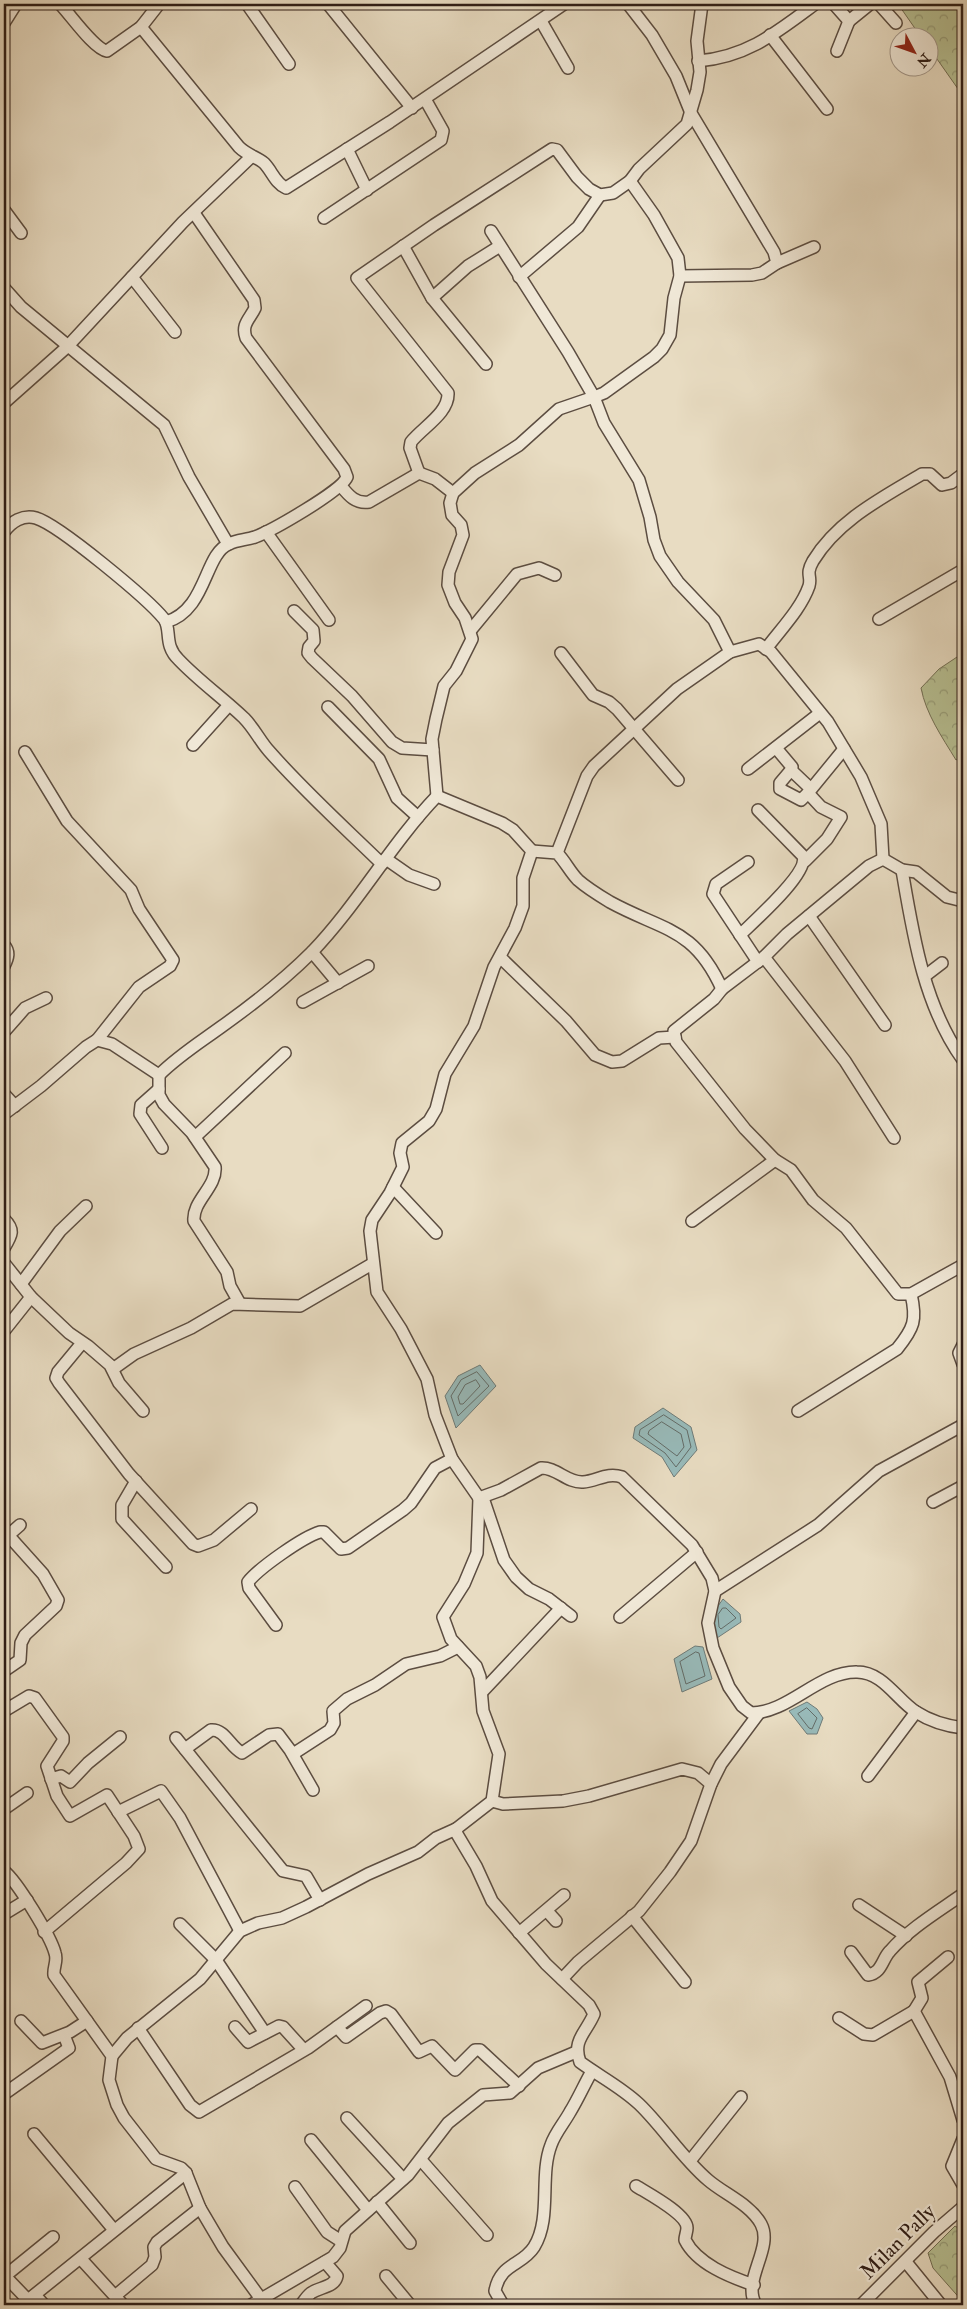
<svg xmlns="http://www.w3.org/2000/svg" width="967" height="2309" viewBox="0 0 967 2309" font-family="'IM FELL Double Pica',serif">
	<defs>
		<pattern id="park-crowns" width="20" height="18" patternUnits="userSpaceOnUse" patternTransform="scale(1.25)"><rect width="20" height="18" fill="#b7c093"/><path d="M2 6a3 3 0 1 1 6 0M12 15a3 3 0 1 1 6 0" fill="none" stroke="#959b77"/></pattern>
	</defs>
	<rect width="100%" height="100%" fill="#e8dcc2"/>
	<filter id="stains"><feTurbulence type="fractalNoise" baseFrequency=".004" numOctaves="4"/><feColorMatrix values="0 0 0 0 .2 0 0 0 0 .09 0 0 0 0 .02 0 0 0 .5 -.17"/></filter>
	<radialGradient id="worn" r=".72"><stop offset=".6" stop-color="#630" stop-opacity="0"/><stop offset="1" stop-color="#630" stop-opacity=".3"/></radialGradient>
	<g fill="url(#park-crowns)" stroke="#726e54">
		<polygon points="898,4 963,4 963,96 930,49 930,38 921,37"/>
		<path d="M 963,653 L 963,756 L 956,760 C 942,737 926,714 921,688 L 939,669 Z"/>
		<polygon points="955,2226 963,2231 963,2302 933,2268 928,2253"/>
	</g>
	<g fill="#98bab9" stroke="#6e7b78">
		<polygon points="480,1365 496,1386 456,1428 445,1396 458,1376"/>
		<polygon points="663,1408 691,1427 697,1450 674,1477 662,1457 633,1438 635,1427"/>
		<polygon points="723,1599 740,1614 741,1622 714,1640 713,1613"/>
		<polygon points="695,1646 703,1647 712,1679 682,1692 674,1659"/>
		<polygon points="807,1702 817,1709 823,1718 817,1734 807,1734 789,1711"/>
	</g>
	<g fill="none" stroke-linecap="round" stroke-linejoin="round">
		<g stroke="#636c68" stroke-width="1">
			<polygon points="477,1372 489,1386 458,1416 451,1396 461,1380"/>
			<polygon points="476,1380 480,1386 463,1404 460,1404 458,1397 465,1385"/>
			<polygon points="664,1415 687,1430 691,1447 676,1467 665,1453 639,1435 640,1430"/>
			<polygon points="662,1422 681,1434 684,1447 677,1456 648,1434 649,1431"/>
			<polygon points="723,1608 726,1608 736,1618 721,1629 719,1627 718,1615"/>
			<polygon points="696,1652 699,1653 705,1676 686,1684 680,1662"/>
			<polygon points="807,1708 817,1718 812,1729 809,1728 798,1714"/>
		</g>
		<defs>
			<g id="minor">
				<path d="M 60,4 C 70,14 94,49 107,51 L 141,27 L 159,4"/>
				<polyline points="247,4 289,64"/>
				<polyline points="328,4 412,108"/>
				<polyline points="628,4 652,35 676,76 691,113 774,252 777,263 762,273 752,275 680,276"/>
				<polyline points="834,4 849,21 870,4"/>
				<polyline points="879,4 896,23"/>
				<polyline points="541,21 568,68"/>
				<polyline points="4,23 16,4"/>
				<path d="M 141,27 L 239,147 C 247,155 257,157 264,163 C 272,171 275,183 286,188 L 390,122 L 564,4"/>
				<polyline points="770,35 827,109"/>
				<polyline points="837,51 849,21"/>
				<path d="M 698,61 C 747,57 776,33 815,4"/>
				<polyline points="347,149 367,190"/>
				<polyline points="4,210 21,233"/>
				<polyline points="324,218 441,140 443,131 425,99"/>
				<polyline points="491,231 568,352 594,397 604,393 654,357 662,349 670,335 674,298 680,276 678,258 654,215 630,181"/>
				<polyline points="403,246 432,298 486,364"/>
				<polyline points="777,263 814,247"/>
				<polyline points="132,277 175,332"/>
				<polyline points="519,277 578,227 600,195"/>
				<polyline points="4,288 21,307 164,425 189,477 228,544"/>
				<polyline points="432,298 468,266 500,246"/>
				<polyline points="4,403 67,347 183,222 251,157"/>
				<path d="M 419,473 L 410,448 L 411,442 C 423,427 449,413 448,393 L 357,278 L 434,225 L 552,149 L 557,150 L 577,177 L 589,189 L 600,195 L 613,193 L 630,181 L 639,169 L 687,124 L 697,90 L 700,72 L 697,41 L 702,4"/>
				<path d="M 341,486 C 349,496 356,504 369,502 L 419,473 L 435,479 L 453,493"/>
				<path d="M 4,532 C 11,522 23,514 36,518 C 59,525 148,599 164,619 C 172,630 163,645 179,660 C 199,681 223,698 244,718 C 254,728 260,741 269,751 C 304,791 344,827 382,864"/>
				<polyline points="266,532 329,620"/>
				<polyline points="294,611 313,630 314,641 309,647 308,653 312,658 352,696 392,742 402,748 433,750"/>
				<polyline points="879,619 963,570"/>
				<path d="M 166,622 C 207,610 204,554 229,544 C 237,540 246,540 255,537 C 271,531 342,491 347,477 L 344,469 L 246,338 C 241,324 250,319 255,308 L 254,300 L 194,213"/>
				<polyline points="470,631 517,574 539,568 555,575"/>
				<path d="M 766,649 C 780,630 801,609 809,586 C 812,576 805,575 813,561 C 838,520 882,498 922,474 L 930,474 L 942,485 L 951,483 L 963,474"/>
				<polyline points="561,653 593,695 609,702 617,709 678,780"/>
				<polyline points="328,707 379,759 397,798 418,817"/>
				<polyline points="193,745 229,705"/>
				<polyline points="776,748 792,767 791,770"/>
				<polyline points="25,752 67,821 131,890 139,909 173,960 170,966 139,987 97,1040"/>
				<polyline points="748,769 820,713"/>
				<polyline points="808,793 801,800 780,789 780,783 791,770 811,789"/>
				<polyline points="437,796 432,739 436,719 444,686 456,671 472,639 465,618 455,603 448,585 449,572 463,535 461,525 452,515 450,503 453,493 475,473 519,445 559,409 594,397 604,423 639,480 650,517 654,540 660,556 678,582 714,620 730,652"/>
				<path d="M 532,851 L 557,853 C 565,861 570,872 578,880 C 587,888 600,896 610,902 C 663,931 694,927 722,989"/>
				<polyline points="557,853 587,776 594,766 677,689 730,652 759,644 771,652 828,722 861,777 881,824 883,859"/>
				<polyline points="386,859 409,875 434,884"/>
				<polyline points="805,861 827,839 841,817 821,807 808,793 844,749"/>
				<polyline points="748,862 716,884 713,894 758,962"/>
				<path d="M 902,870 C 913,935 924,1006 963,1060"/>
				<polyline points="963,901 947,897 916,872 902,870 883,859 869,866 787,934 764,957 722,989 714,999 674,1031 676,1042 745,1129 775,1160 791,1170 813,1200 846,1228 898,1294 911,1294 963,1265"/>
				<polyline points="809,916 885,1025"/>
				<path d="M 740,935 C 753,922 809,873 803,856 L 758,810"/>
				<path d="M 4,945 C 10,952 8,958 4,966"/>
				<polyline points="312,952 338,983"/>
				<polyline points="764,957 845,1061 894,1138"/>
				<polyline points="501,958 566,1021 595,1055 612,1062 622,1061 659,1038 675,1037"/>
				<polyline points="925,976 942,963"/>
				<polyline points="303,1002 368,966"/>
				<polyline points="4,1032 25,1008 46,998"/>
				<path d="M 159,1075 L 159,1095 L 164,1104 L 192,1133 L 215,1167 C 217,1187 192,1201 194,1221 L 227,1272 L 230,1286 L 239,1302"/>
				<polyline points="159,1089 141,1105 140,1114 162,1148"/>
				<polyline points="4,1094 15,1106"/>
				<path d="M 4,1114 L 41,1086 L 86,1047 L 97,1040 L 112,1044 L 159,1075 C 178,1056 199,1043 221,1027 C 252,1005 285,979 312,952 C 358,904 391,844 437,796 L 502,823 L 513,830 L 532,851 L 523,878 L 523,906 L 515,928 L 494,967 L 474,1026 L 445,1074 L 436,1109 L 429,1121 L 402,1143 L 400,1153 L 403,1167 L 390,1193 L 372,1220 L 370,1231 L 377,1292 L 401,1329 L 427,1379 L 435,1415 L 452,1459 L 479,1498 L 501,1490 L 541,1468 C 556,1467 567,1483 583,1482 C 597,1481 607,1472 622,1477 L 692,1545 L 712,1578 L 715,1591 L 708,1623 L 713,1648 L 729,1687 L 742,1706 L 751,1713 C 789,1713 819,1671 857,1672 C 883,1672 897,1700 916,1712 C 930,1721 947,1726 963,1728"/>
				<polyline points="195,1137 285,1053"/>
				<polyline points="393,1187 436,1233"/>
				<path d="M 4,1219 C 15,1230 12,1235 4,1248"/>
				<polyline points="692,1221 775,1160"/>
				<polyline points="4,1263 31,1297 69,1333 88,1346 110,1365 119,1383 143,1411"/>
				<polyline points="21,1284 60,1231 86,1206"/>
				<polyline points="4,1331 31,1297"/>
				<polyline points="82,1343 58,1372 56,1378 59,1383 129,1474 193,1544 198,1546 214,1540 251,1509"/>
				<polyline points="963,1345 959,1353 963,1364"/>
				<polyline points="113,1369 134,1354 191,1328 232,1304 300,1306 372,1264"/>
				<path d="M 798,1411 L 897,1349 C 914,1328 917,1320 911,1294"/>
				<polyline points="136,1481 122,1505 122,1519 166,1567"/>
				<path d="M 479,1498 L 477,1553 L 464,1584 L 443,1617 L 451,1639 L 476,1666 L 480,1677 L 483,1711 L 499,1754 L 492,1801 L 456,1829 L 457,1834 L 476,1866 L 492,1901 L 546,1964 L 589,2005 L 594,2014 C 586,2033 572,2040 580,2062 C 599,2076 621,2087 639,2104 C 663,2127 682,2158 708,2180 C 724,2194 750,2204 761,2224 C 774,2248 741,2281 756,2305"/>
				<polyline points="483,1498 504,1560 516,1577 529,1589 549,1599 571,1616"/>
				<polyline points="933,1502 963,1486"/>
				<polyline points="4,1539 20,1525"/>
				<polyline points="715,1591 818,1525 879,1471 963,1425"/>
				<polyline points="620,1617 697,1552"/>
				<path d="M 276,1625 L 249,1588 L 248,1582 C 259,1568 303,1537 320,1532 L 324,1532 L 341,1549 L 348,1548 L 403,1510 L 411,1503 L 435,1468 L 452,1459"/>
				<polyline points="4,1671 20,1660 21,1643 25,1635 56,1606 58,1600 43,1574 8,1535"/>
				<polyline points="482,1692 561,1608"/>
				<polyline points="4,1711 29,1696 35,1698 63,1737 63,1741 47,1766 57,1796 70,1816 107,1795 134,1836 139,1849 126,1863 44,1932"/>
				<polyline points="176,1738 283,1871 306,1876 320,1900"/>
				<path d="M 185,1749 L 211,1730 C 225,1729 230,1747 242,1753 L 269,1735 L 278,1734 L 290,1750 L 313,1790"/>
				<polyline points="293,1754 330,1730 334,1723 333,1711 347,1699 375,1685 406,1664 440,1656 458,1647"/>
				<polyline points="868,1776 916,1712"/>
				<polyline points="51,1779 61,1776 70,1782 88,1763 120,1737"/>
				<polyline points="492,1801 503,1804 563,1801 589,1796 682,1769 698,1773 711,1784"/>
				<polyline points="4,1809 27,1793"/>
				<polyline points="118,1812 161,1791 180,1818 240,1931"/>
				<path d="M 4,1871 C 17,1881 51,1937 55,1953 C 58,1961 53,1967 54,1975 L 112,2056 L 109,2080 L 117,2105 L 124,2118 L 156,2159 L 181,2168 L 186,2173 L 200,2208 L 223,2247 L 261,2299"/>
				<polyline points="859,1905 906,1936"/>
				<polyline points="547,1911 556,1921"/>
				<polyline points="4,1914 27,1900"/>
				<polyline points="632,1916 685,1982"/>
				<polyline points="180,1924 216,1960 265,2033"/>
				<polyline points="519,1933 564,1895"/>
				<path d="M 851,1952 L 868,1975 C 882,1973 882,1959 890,1951 C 910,1928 939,1911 963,1894"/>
				<polyline points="562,1979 578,1962 639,1911 670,1872 691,1841 711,1784 721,1764 759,1713"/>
				<polyline points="914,2011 922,1998 918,1982 948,1957"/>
				<polyline points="839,2018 864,2034 873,2035 914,2011 950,2077 963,2120"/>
				<polyline points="21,2021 42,2043 70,2032 87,2021"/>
				<polyline points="235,2027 248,2042 279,2026 283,2027 303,2049"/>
				<polyline points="337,2027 346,2037 380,2013 386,2011 391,2014 419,2052 432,2046 455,2070 475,2050 480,2050 519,2086"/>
				<polyline points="138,2028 190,2105 199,2112 308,2048 366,2006"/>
				<polyline points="112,2056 127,2038 200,1979 240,1931 258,1923 282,1918 306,1907 368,1874 418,1852 436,1838 456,1829"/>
				<polyline points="4,2094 69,2048 64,2035"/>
				<polyline points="347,2118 403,2179"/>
				<polyline points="34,2134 114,2230"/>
				<polyline points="963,2139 952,2166 963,2185"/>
				<polyline points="311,2140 368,2210"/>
				<polyline points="421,2160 487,2235"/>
				<polyline points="690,2161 741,2097"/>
				<path d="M 636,2186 C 647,2193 687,2214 687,2228 C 687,2232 685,2236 685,2240 C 697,2264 730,2277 754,2285"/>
				<polyline points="295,2187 327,2232 341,2241"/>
				<polyline points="377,2202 410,2243"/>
				<polyline points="81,2259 123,2305"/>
				<polyline points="906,2262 941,2305"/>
				<polyline points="4,2275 28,2300 186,2173"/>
				<polyline points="5,2276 53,2237"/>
				<polyline points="386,2276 410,2305"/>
				<polyline points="35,2295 44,2305"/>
				<polyline points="115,2296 152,2265 155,2257 154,2247 157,2242 200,2208"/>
				<polyline points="251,2305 333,2257 340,2248 345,2231 408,2175 448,2123 483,2095 510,2093 538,2068 576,2052"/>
				<path d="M 301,2305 C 304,2301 307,2296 311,2293 C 320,2287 335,2287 337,2276 L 325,2262"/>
				<path d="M 503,2305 L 495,2291 C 500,2263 522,2266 534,2247 C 552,2218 539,2176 551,2145 C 555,2133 564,2123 570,2112 C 578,2099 584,2085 592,2071"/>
				<polyline points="861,2305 934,2232 963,2207"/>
			</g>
		</defs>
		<use href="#minor" stroke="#5c4d41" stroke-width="14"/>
		<use href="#minor" stroke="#f0e8d7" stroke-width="11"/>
	</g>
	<g text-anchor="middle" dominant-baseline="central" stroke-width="4.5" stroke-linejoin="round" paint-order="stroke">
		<g font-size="21" fill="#2e1d16" stroke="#f0e8d7">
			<text transform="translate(898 2242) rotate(-45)">Milan Pally</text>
		</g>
	</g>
	<rect width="967" height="2309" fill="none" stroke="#e8dcc2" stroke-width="20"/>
	<rect x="5" y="5" width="957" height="2299" fill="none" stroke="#2e1d16" stroke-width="2.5"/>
	<rect x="10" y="10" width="947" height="2289" fill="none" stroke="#2e1d16"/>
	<g transform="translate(914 52) rotate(131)"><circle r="24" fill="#f0e8d7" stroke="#a2978a"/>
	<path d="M0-4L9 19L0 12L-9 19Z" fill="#8f2418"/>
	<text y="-8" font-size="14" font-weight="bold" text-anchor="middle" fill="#2e1d16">N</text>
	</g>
	<rect width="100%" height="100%" filter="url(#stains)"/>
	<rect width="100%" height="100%" fill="url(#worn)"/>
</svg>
